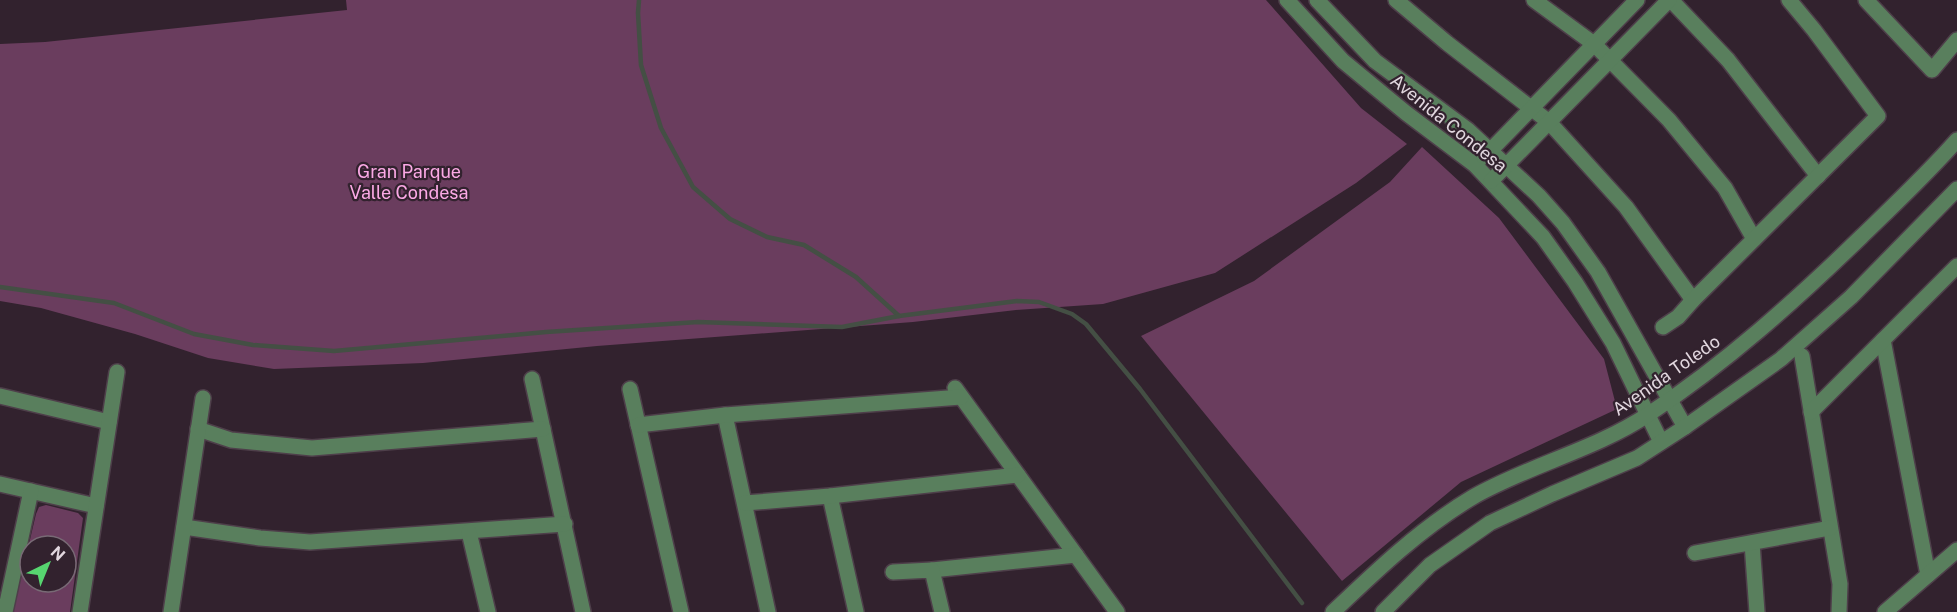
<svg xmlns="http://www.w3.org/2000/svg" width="1957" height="612" viewBox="0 0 1957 612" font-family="'Public Sans',sans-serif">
	<rect width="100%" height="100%" fill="#32222e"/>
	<g fill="#6a3d5e" fill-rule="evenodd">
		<polygon points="346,0 1266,0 1361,108 1407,144 1356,183 1215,273 1103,304 1016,310 913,322 597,346 423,363 274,369 208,358 135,334 41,308 0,301 0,44 45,42 347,10"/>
		<polygon points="1422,147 1499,218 1604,359 1617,409 1461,482 1342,581 1141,336 1254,281 1390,182"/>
		<path d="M 46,505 L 78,513 L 83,518 L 70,612 L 13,612 L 36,514 L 39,507 ZM 30,546 L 66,546 L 66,582 L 30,582 Z"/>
	</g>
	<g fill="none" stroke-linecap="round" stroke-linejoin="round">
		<g stroke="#444f44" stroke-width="4.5">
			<polyline points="639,0 638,13 641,65 661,128 693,187 730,219 767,237 804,245 856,277 899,316 1017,301 1039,302 1072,314 1086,324 1140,389 1302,603"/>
			<polyline points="0,287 114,303 194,334 253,345 334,351 546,332 698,322 842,327 899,316"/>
		</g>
		<defs>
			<g id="minor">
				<polyline points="1287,0 1343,61 1406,113 1475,165 1543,237 1575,282 1613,343 1661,442"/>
				<polyline points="1317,0 1375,61 1468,130 1539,196 1563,223 1598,272 1685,427"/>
				<polyline points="1396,0 1447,43 1549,122 1626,207 1693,300"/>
				<polyline points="1534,0 1594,44 1669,120 1725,188 1754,239"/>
				<polyline points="1671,0 1728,60 1818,176"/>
				<polyline points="1866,0 1932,70 1957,40"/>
				<polyline points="1484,157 1637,0"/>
				<polyline points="1491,181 1669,0"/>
				<polyline points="1663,327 1678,317 1693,300 1878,116 1814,30 1789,0"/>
				<polyline points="1883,340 1928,575"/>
				<polyline points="1802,356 1840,584 1839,612"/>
				<polyline points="532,379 583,612"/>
				<polyline points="955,388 1117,612"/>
				<polyline points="630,389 681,612"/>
				<polyline points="0,396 109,422"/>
				<polyline points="1811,412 1957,266"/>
				<polyline points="725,415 768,612"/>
				<polyline points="638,425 725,415 961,397"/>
				<polyline points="198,429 231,440 312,448 543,429"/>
				<polyline points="0,484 96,506"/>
				<polyline points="830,496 856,612"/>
				<polyline points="745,503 830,496 1018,475"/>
				<polyline points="184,527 260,538 310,542 565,524"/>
				<polyline points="469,532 488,612"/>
				<polyline points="1752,543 1757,612"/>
				<polyline points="1695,553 1830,528"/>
				<polyline points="932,570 1076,555"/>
				<polyline points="893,572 932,570 942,612"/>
				<polyline points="5,612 31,491"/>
				<polyline points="80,612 117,372"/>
				<polyline points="171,612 203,398"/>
				<path d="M 1333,612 C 1377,570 1421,528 1473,497 C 1529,465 1595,450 1649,414 C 1726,363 1795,301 1861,237 C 1894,205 1927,174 1957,140"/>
				<polyline points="1383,612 1430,565 1490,523 1552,494 1637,458 1685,427 1781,359 1851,297 1957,189"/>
				<polyline points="1885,612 1957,550"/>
			</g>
		</defs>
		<use href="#minor" stroke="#4e3f4a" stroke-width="18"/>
		<use href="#minor" stroke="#597f5d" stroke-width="15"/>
	</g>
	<g text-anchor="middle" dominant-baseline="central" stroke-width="4.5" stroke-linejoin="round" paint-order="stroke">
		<g font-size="18" fill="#e2d7df" stroke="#32222e">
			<text transform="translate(1449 123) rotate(39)">Avenida Condesa</text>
			<text transform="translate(1666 375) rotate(-35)">Avenida Toledo</text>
		</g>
		<g font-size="18" fill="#fba9e5" stroke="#32222e">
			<text x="409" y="171">Gran Parque<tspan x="409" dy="21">Valle Condesa</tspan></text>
		</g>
	</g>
	<g transform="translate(48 564) rotate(43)"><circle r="28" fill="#32222e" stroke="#786a75" stroke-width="1.5"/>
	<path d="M0-4.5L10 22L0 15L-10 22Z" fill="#57d570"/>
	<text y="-9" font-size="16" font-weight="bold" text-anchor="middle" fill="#e2d7df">N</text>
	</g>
</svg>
